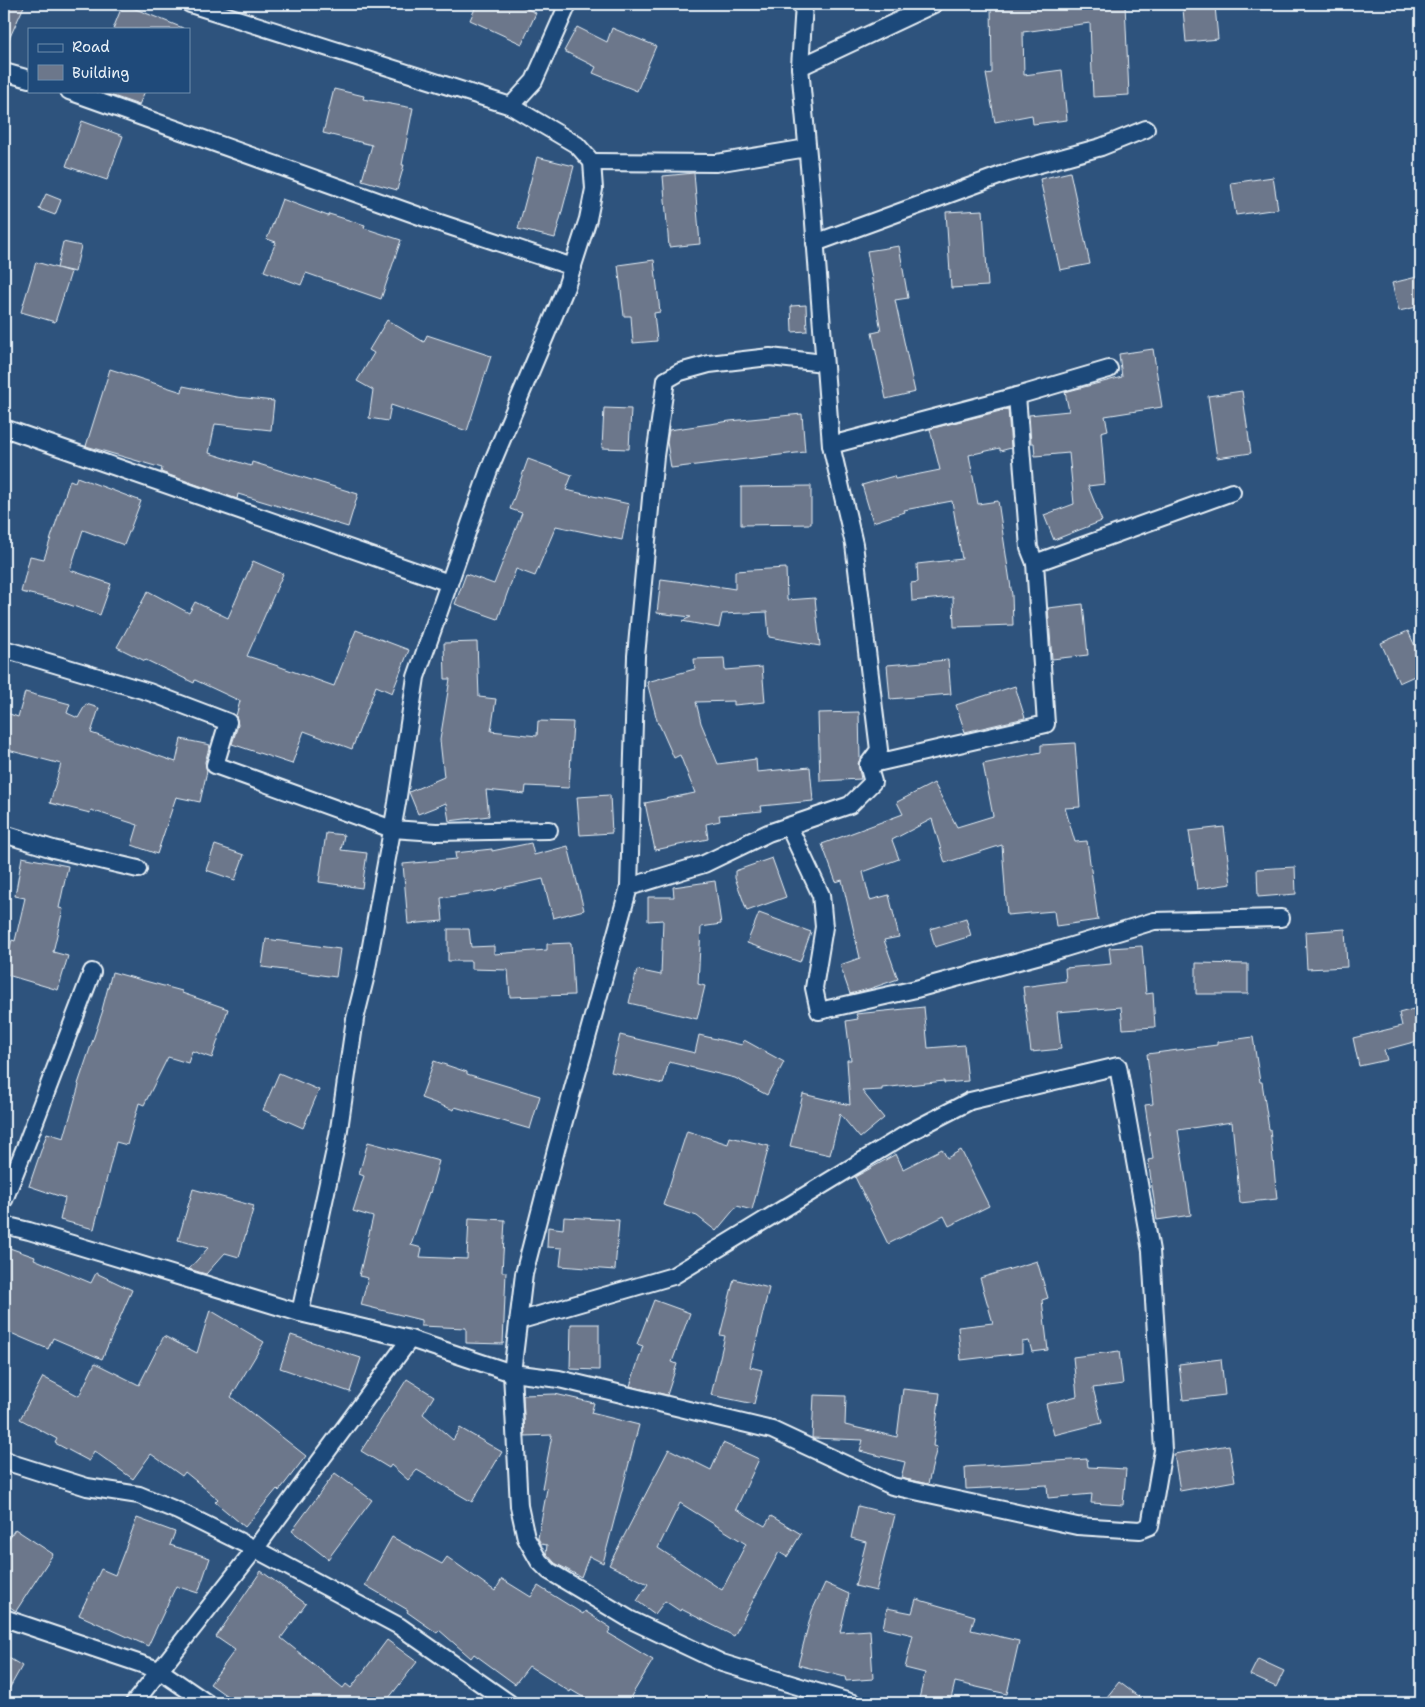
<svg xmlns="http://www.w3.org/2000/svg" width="1425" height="1707" viewBox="0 0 1425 1707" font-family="'Shantell Sans',sans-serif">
	<rect width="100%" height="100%" fill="#2e537d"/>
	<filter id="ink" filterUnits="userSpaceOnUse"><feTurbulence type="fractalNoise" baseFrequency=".02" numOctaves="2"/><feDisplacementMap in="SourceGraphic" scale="10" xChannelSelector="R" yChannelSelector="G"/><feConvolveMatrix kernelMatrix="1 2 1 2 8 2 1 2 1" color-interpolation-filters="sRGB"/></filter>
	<g filter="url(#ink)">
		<g fill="#6c778b" stroke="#e8f1f8" fill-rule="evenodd">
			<polygon points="4,4 25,4 4,50"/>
			<polygon points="123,4 183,28 183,29 113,29"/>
			<polygon points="477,4 517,4 536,13 522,44 470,20"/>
			<polygon points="991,4 1125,4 1129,95 1093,97 1090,23 1023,32 1024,75 1062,70 1067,120 1033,124 1032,115 995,122 986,74 992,73"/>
			<polygon points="1215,6 1218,39 1186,42 1183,9"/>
			<polygon points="577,27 607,42 612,28 656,46 637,91 593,73 596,67 564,51"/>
			<polygon points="334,89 364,96 363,99 413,108 402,165 404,165 397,190 362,180 372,145 323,133"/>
			<polygon points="99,91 145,91 139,105"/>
			<polygon points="82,121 123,136 107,180 66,166"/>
			<polygon points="537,157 574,166 555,238 518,229"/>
			<polygon points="1070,172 1090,264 1060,270 1040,179"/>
			<polygon points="694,173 700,244 669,247 663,176"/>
			<polygon points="1273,177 1278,209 1236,215 1231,183"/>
			<polygon points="46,194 61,200 55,215 39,209"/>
			<polygon points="282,199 328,216 329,214 365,225 364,228 401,240 381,299 306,273 301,285 264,271 276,242 267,239"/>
			<polygon points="983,210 988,286 951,288 946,212"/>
			<polygon points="63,242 81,246 75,272 57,268"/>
			<polygon points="899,246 908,298 895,300 915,392 886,399 872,333 881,331 867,251"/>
			<polygon points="654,260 660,312 654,313 657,341 633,343 631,316 624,316 618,265"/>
			<polygon points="36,262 71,272 55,322 21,312"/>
			<polygon points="1421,276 1421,306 1399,311 1392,283"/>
			<polygon points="806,305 807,331 792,332 791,306"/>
			<polygon points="387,320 424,342 427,335 491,356 467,431 391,405 388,421 369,418 373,390 357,381 374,353 369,350"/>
			<polygon points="1153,349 1162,407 1105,416 1108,430 1101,432 1105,484 1088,486 1102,521 1054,540 1044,515 1074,504 1069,453 1035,456 1034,443 1031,443 1029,415 1069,411 1065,392 1122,377 1119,354"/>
			<polygon points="110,369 182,392 183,386 237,397 274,401 271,430 215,424 209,453 251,466 252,462 358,494 348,527 238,494 237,499 161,472 162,468 86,446"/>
			<polygon points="1242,391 1251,453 1217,458 1208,396"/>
			<polygon points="604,408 631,409 629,449 602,448"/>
			<polygon points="1008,409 1011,448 1000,451 1000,448 969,455 978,504 998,501 1012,595 1013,625 954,627 953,597 912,601 911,583 918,582 917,564 962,559 952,501 904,510 905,512 873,522 862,485 894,476 895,479 940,470 930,429"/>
			<polygon points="802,414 805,452 671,468 667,442 669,430 730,421"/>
			<polygon points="528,459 572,475 566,490 629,504 622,540 556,526 535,576 516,569 498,619 455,604 466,574 494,584 522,513 510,509"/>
			<polygon points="77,477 141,501 124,545 83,530 70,570 111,584 100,615 52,599 21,592 30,556 44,559 70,480 75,482"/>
			<polygon points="811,486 811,524 741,525 741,487"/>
			<polygon points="253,561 283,574 247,656 275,665 334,686 356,630 409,650 392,693 376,686 352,749 304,731 292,764 232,744 238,725 236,716 240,701 195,680 194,683 146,660 145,661 117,647 148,591 189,613 195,602 228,618"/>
			<polygon points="786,568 787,600 815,598 820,646 769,637 767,612 722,614 719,628 682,621 691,617 657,613 661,579 691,583 691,582 735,589 735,571"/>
			<polygon points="1083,604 1088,655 1052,659 1048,608"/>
			<polygon points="1408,631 1421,659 1421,673 1399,683 1381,643"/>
			<polygon points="477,642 479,697 496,699 491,731 537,736 538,721 573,722 569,788 526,786 525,794 486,790 489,816 449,821 446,803 418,814 409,792 444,777 440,740 450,679 445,679 444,643"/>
			<polygon points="724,658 725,670 762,667 765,702 734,705 734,701 696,702 701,723 718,764 756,759 757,772 810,767 813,801 761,806 762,811 719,815 720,821 706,824 708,839 655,850 645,803 695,793 680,755 674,758 659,724 658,724 647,682 695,669 694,659"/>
			<polygon points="948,660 951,694 890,699 887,665"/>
			<polygon points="1015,686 1025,718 965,732 956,705"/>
			<polygon points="25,692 70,704 67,713 78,718 86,704 99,708 91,733 176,762 181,739 210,745 205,762 207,771 200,802 176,797 157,854 132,845 138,825 91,810 90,813 50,803 61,764 4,749 4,712 18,717"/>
			<polygon points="859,712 860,759 858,764 861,779 820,781 818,713"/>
			<polygon points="1075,743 1080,807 1065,808 1075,842 1087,841 1098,920 1056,926 1054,911 1007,915 1002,845 945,863 932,819 892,840 899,859 863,872 870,900 889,895 899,937 884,940 898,979 869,989 850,994 840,965 860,958 842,880 836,882 822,844 903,814 897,802 934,783 957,827 993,816 983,764 1041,752 1041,745"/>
			<polygon points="610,795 612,833 580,835 577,797"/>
			<polygon points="1224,827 1231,884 1197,889 1189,831"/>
			<polygon points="326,833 344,835 341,850 367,853 362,888 319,882"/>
			<polygon points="531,843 534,855 568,846 584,910 553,918 543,879 497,889 497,890 441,898 443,921 408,924 403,864 456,859 455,853 492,849 492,851"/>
			<polygon points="215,845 244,855 235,880 206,870"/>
			<polygon points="22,857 68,866 59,908 63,909 53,952 68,956 58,990 4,974 4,967 12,940 15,941 25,898 15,896"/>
			<polygon points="772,858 786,897 747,911 735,878 735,871"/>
			<polygon points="1295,867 1296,894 1258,897 1257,869"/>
			<polygon points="715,881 721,924 701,927 698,984 705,986 697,1019 629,1003 637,970 661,975 663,920 648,921 648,897 674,897 673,887"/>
			<polygon points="759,913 811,932 800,962 747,943"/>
			<polygon points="966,918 971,936 935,947 930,929"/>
			<polygon points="448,929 469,929 471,947 494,946 494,954 547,950 547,944 571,943 574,995 510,997 508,970 471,969 471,961 448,961"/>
			<polygon points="1345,929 1347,967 1307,969 1305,932"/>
			<polygon points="266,939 340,949 336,977 262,967"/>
			<polygon points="1142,946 1146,994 1153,993 1155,1027 1123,1029 1121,1007 1057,1012 1061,1049 1031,1052 1023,987 1066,981 1065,968 1111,964 1109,948"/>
			<polygon points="1196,963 1248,964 1248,994 1196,994"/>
			<polygon points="112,972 182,991 182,993 228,1009 212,1058 192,1051 188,1063 168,1057 144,1105 139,1103 127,1145 116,1142 94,1229 60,1220 65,1198 29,1186 47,1133 64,1138 79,1085 78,1084 103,1010 102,1010"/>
			<polygon points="924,1007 928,1048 964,1045 968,1081 944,1083 944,1081 882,1088 882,1090 862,1091 884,1118 860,1138 840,1114 830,1155 790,1146 803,1094 850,1105 847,1060 851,1060 846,1021 858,1019 856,1014"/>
			<polygon points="1421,1007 1421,1040 1384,1050 1387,1060 1359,1066 1353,1038 1402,1026 1399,1013"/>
			<polygon points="620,1035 695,1053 699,1035 742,1045 744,1040 784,1062 767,1095 735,1078 669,1062 663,1084 611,1072"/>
			<polygon points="1253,1037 1260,1082 1262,1082 1269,1129 1270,1129 1277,1199 1240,1203 1232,1122 1178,1130 1191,1215 1157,1220 1148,1160 1153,1159 1145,1105 1153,1104 1147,1054 1217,1045 1217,1042"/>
			<polygon points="434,1061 467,1072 467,1074 540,1096 530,1129 455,1107 454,1110 421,1098"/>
			<polygon points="279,1073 319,1090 303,1128 263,1110"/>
			<polygon points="687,1131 728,1144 730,1137 769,1146 752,1210 737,1206 716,1231 697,1216 663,1205"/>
			<polygon points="368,1142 439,1161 430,1193 429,1192 411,1245 422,1248 420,1257 467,1259 469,1218 505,1220 502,1272 506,1272 503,1344 466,1343 466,1328 421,1326 421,1320 361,1305 368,1278 359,1276 373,1217 353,1211 364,1176 359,1174"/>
			<polygon points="942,1149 947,1158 961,1150 989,1206 949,1226 944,1216 888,1244 855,1177 896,1154 903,1169"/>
			<polygon points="193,1189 254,1206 239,1257 225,1253 206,1274 189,1269 208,1248 178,1240"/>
			<polygon points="564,1217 619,1220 615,1270 560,1266 562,1248 547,1247 548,1227 563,1229"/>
			<polygon points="4,1246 35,1257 34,1259 91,1283 96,1273 132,1290 102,1359 53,1338 48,1349 4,1330"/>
			<polygon points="1037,1261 1048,1298 1042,1300 1048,1350 1032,1352 1029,1341 1022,1342 1022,1353 961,1360 958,1327 993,1323 980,1278"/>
			<polygon points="734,1279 769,1288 750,1367 762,1370 754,1404 711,1395 725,1336 720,1335"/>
			<polygon points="654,1300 690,1313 672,1362 677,1364 667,1395 630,1386 643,1346 637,1344"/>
			<polygon points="210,1310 264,1342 231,1397 306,1456 279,1491 277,1489 245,1527 215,1502 218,1499 185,1472 182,1476 151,1454 133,1479 94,1451 89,1461 55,1443 57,1439 20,1419 43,1377 79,1396 95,1363 139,1385 164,1336 197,1353"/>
			<polygon points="571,1324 599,1324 599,1370 570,1369"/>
			<polygon points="291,1335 361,1358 350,1392 280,1368"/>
			<polygon points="1119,1351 1123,1384 1093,1388 1102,1423 1054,1435 1046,1404 1077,1396 1073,1357"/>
			<polygon points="1221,1359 1225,1395 1183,1400 1179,1364"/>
			<polygon points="407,1379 434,1396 423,1414 453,1440 460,1428 502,1452 472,1502 417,1470 408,1480 391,1465 389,1468 361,1451"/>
			<polygon points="903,1389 940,1393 933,1446 937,1447 928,1484 901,1478 905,1462 860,1451 863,1440 812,1438 814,1395 846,1396 845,1425 897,1437"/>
			<polygon points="555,1394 594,1403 591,1413 639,1425 603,1563 589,1556 581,1577 555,1563 546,1553 547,1545 541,1544 538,1538 547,1489 542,1488 552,1435 525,1436 523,1395"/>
			<path d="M 723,1443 L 759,1459 L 736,1509 L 765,1526 L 771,1516 L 801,1534 L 787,1557 L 779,1552 L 734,1636 L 681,1609 L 680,1611 L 665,1601 L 655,1614 L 637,1601 L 648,1584 L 609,1565 L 669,1449 L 711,1470 ZM 680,1503 L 746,1544 L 722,1590 L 658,1548 Z"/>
			<polygon points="1229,1445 1235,1481 1180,1491 1174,1454"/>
			<polygon points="1087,1459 1088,1467 1126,1469 1123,1505 1091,1503 1092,1494 1048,1498 1047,1485 966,1489 965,1467"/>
			<polygon points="335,1473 372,1500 328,1559 292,1531"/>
			<polygon points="858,1506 895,1515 876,1591 855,1586 866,1542 851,1538"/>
			<polygon points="137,1518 175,1532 170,1545 210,1558 198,1593 176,1586 148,1646 79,1615 101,1569 115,1575"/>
			<polygon points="15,1529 53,1554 16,1611 4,1603 4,1546"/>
			<polygon points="392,1537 442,1564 447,1557 495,1591 502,1579 531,1597 538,1586 583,1614 585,1611 611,1628 608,1633 653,1660 627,1703 593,1703 571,1690 570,1692 529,1666 515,1684 474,1654 471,1658 439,1630 437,1633 407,1612 408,1610 365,1585"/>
			<polygon points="261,1571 306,1604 281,1638 343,1688 346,1684 351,1688 387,1640 417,1662 385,1703 237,1703 210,1684 235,1650 216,1637"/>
			<polygon points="825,1583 849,1594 840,1632 870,1630 873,1679 846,1681 845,1677 798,1665 812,1611"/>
			<polygon points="916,1599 975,1616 971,1630 1019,1641 1007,1694 955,1682 950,1703 918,1703 925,1673 905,1668 913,1635 883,1628 887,1608 912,1613"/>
			<polygon points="4,1655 22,1666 4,1698"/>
			<polygon points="1258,1659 1284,1671 1276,1687 1250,1675"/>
			<polygon points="1119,1682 1147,1703 1102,1703"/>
		</g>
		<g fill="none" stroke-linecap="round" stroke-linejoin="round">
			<defs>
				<g id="minor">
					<polyline points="190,4 511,106 534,81 568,4"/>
					<polyline points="800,67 934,4"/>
					<polyline points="4,72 29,79"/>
					<polyline points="69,91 428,219 573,267"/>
					<polyline points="592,162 716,163 807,148"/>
					<polyline points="815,243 1007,173 1101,147 1146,129"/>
					<polyline points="824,363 770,357 709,364 680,372 666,380 655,456 636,656 629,887 557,1146 524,1274 512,1373 519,1506 526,1538 539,1561 549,1571 631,1620 722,1663 853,1703"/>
					<polyline points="4,428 449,583"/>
					<polyline points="831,445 1017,396 1109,369"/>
					<polyline points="1035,563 1232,492"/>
					<polyline points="4,649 149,692 228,722 215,765 392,829 436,832 549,830"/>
					<polyline points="868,765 1046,724 1035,563 1029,548 1017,396"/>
					<polyline points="789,827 821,895 824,927 814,988 819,1011 916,989 1055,951 1154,921 1281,918"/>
					<polyline points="4,834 53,849 138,869"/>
					<polyline points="629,887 704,864 768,833 850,805 873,782 868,765 879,750 854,544 831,445 813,210 800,67 804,4"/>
					<polyline points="4,1200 26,1145 92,972"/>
					<polyline points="4,1225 29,1231 300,1313 410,1339 512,1373 559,1379 772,1430 892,1486 1077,1526 1140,1530 1150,1526 1163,1450 1151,1251 1118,1066 970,1101 908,1133 673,1276 518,1321"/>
					<polyline points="300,1313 338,1136 355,1019 365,979 397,803 416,677 489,470 566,287 588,219 594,189 592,162 577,145 511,106"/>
					<polyline points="4,1459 14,1464 87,1487 139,1495 178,1511 255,1549 399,1626 509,1703"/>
					<polyline points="4,1618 159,1670 207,1703"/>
					<polyline points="134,1703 255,1549 410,1339"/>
				</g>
			</defs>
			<use href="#minor" stroke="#e8f1f8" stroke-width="20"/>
			<use href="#minor" stroke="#1f4a7a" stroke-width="16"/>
		</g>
	</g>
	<rect width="1425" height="1707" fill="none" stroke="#1f4a7a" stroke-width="20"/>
	<rect x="10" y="10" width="1405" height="1687" fill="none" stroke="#e8f1f8" stroke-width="2" filter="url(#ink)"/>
	<rect x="28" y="28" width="162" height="65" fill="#1f4a7a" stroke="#6f8dac"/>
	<rect x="38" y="44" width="25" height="8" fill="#1f4a7a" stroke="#6f8dac"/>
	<text x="72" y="52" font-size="15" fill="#e8f1f8">Road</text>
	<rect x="38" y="65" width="25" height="15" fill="#6c778b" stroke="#6f8dac"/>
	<text x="72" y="78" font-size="15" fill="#e8f1f8">Building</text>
</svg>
